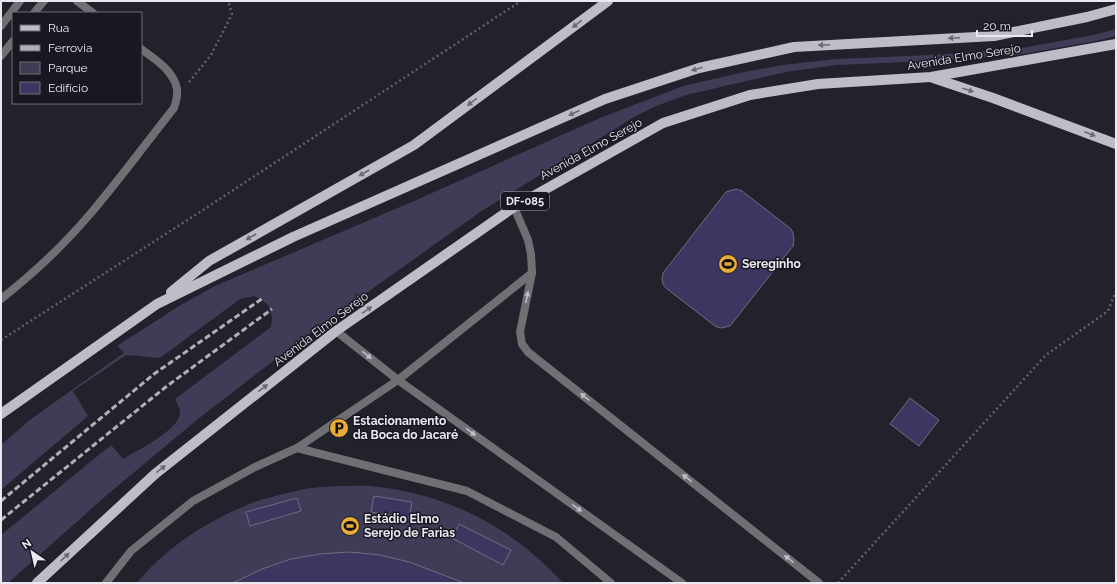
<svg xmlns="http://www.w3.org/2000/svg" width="1117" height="584" viewBox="0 0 1117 584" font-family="Raleway,sans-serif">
	<rect width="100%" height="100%" fill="#22222c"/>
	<g fill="#3f3c57">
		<path d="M 1116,29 L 1116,36 L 1096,41 L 1017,55 L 931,61 L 837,65 L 786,72 L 686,95 L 656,106 L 636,116 L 483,210 L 299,341 L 198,419 L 108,494 L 8,583 L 1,583 L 1,535 L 111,445 L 123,459 C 137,450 182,429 180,411 C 180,408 177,403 175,399 L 271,327 L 272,317 L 268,305 L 262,300 L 254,296 L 240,299 L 160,358 L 126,355 L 73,391 L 88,416 L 1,490 L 1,445 L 31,419 L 124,353 L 123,351 L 117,346 L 179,306 L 215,286 L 414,201 L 600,118 L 683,86 L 744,72 L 783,65 L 837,59 L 931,55 L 1016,49 L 1093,35 Z"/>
		<path d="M 339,486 C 352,486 366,485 379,487 C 452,496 514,529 563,583 L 137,583 C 165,548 206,522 247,505 C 264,498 283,494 300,490 C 313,487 326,487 339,486 Z"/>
	</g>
	<g fill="#3c3660" stroke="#6f6e7a">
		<polygon points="736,189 742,191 791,229 793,233 794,240 793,246 730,326 721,328 715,326 666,288 663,284 662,278 663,273 726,192"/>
		<polygon points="910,398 939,420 919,446 890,424"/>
		<polygon points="374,496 412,502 409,518 371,512"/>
		<polygon points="297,498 301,511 250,526 246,512"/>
		<polygon points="459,524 511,550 503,565 452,538"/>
		<polygon points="350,552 380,555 409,562 462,582 462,583 233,583 262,569 291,559 320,554"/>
	</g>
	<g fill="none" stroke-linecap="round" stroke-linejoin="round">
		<g stroke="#61616a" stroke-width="2.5" stroke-dasharray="2 3" stroke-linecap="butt">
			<polyline points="189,82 211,55 232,14 228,1"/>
			<polyline points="1,340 203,210 521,1"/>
			<polyline points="838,583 1046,355 1108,311 1116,291"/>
		</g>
		<g stroke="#6f6f74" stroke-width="8">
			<polyline points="77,1 93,13"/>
			<polyline points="34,13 44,1"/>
			<polyline points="1,26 20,1"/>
			<polyline points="1,56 13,41"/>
			<polyline points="514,207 528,240 531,254 532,273 520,332 522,344 528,352 819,583"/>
			<path d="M 1,299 C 34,273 64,245 91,213 C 120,179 146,143 174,108 C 176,102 178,96 177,89 C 174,71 155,59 141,49"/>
			<polyline points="336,331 398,380 682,583"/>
			<polyline points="297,448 467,491 556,537 611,583"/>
			<polyline points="106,583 131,551 193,501 255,467 297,448 398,380 532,273"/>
		</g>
		<g stroke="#bdbcc7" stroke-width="10">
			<polyline points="933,78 993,98 1116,144"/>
			<polyline points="171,292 209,261 414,145 608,1"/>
			<polyline points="1,414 157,304 293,237 605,99 699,68 794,47 994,36 1087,17 1116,9"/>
			<polyline points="37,583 155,474 336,331 514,207 663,123 750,95 818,84 931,77 1116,44"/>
		</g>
		<g stroke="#b0b0b8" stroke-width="3" stroke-dasharray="6 3" stroke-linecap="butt">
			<polyline points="1,501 154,374 263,298"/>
			<polyline points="1,520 167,386 272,309"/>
		</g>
	</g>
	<defs><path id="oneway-solid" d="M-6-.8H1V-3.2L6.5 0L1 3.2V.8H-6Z"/></defs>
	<g fill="#6b6a74">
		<use href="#oneway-solid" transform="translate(577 24) rotate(143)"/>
		<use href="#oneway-solid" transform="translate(954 38) rotate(177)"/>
		<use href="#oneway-solid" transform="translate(824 45) rotate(177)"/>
		<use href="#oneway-solid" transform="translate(697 69) rotate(164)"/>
		<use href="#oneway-solid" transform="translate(968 90) rotate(18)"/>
		<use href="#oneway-solid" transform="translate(472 102) rotate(143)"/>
		<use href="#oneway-solid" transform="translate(574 113) rotate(156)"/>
		<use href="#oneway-solid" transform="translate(1090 134) rotate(21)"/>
		<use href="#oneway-solid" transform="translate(364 173) rotate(150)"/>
		<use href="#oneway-solid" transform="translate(251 237) rotate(150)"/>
		<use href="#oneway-solid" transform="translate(367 310) rotate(-35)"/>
		<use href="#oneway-solid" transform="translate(263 388) rotate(-38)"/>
		<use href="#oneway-solid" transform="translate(161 469) rotate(-38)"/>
		<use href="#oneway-solid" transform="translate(65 557) rotate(-43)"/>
	</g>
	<g fill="#bebec5">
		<use href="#oneway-solid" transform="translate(527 297) rotate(-79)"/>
		<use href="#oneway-solid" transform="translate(367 355) rotate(38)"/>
		<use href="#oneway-solid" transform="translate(585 397) rotate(-142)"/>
		<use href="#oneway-solid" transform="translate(471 432) rotate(36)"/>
		<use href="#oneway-solid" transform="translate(687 478) rotate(-142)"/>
		<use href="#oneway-solid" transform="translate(577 508) rotate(36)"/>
		<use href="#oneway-solid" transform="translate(789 559) rotate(-142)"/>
	</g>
	<defs>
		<symbol id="stadium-disc" viewBox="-11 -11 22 22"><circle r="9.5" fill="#e9ab37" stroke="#191822"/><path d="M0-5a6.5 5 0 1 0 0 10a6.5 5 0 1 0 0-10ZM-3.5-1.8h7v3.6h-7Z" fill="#111"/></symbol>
		<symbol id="parking-disc" viewBox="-11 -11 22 22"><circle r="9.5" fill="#e9ab37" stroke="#191822"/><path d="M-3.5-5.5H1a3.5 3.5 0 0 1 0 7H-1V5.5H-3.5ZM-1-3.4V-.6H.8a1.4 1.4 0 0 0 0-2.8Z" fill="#111"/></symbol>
	</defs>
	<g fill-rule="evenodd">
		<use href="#stadium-disc" x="717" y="253" width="22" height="22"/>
		<use href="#parking-disc" x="328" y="417" width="22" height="22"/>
		<use href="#stadium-disc" x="339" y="515" width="22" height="22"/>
	</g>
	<g text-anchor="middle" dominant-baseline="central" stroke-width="3" stroke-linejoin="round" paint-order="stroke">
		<rect fill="#191822" stroke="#abaab2" stroke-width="1" x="501" y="192" width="48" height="18" rx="3"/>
		<g font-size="11" font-weight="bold" fill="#e9e9f0">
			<text x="525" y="201">DF-085</text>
		</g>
		<g font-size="12" fill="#e9e9f0" stroke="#191822">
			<text transform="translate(964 57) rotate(-9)">Avenida Elmo Serejo</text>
			<text transform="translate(591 149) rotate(-29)">Avenida Elmo Serejo</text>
			<text transform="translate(321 329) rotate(-37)">Avenida Elmo Serejo</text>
		</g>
		<g font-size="12" font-weight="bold" fill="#e9e9f0" stroke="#191822" text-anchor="start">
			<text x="742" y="264">Sereginho</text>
			<text x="353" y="421">Estacionamento<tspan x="353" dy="14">da Boca do Jacaré</tspan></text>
			<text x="364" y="519">Estádio Elmo<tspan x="364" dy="14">Serejo de Farias</tspan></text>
		</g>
	</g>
	<rect width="1117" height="584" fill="none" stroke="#e9e9f0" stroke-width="4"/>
	<rect x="12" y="12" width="130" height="92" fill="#191822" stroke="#6c6c74"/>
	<rect x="20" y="25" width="20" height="6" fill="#bdbcc7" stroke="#6c6c74"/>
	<text x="48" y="32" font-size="12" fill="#e9e9f0">Rua</text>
	<rect x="20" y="45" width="20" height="6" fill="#b0b0b8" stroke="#6c6c74"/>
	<text x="48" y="52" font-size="12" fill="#e9e9f0">Ferrovia</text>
	<rect x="20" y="62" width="20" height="12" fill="#3f3c57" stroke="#6c6c74"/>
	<text x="48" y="72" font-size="12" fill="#e9e9f0">Parque</text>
	<rect x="20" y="82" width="20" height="12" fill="#3c3660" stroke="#6c6c74"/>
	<text x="48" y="92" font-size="12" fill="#e9e9f0">Edifício</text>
	<g transform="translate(32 552) rotate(326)" stroke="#191822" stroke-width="3" paint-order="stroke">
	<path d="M0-3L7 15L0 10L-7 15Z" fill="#e9e9f0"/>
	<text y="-6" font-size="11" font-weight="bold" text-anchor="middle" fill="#e9e9f0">N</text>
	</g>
	<path d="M977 30v6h55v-6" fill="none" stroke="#e9e9f0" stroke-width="2"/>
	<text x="983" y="30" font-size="12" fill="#e9e9f0" stroke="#191822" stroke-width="3" paint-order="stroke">20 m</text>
</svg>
